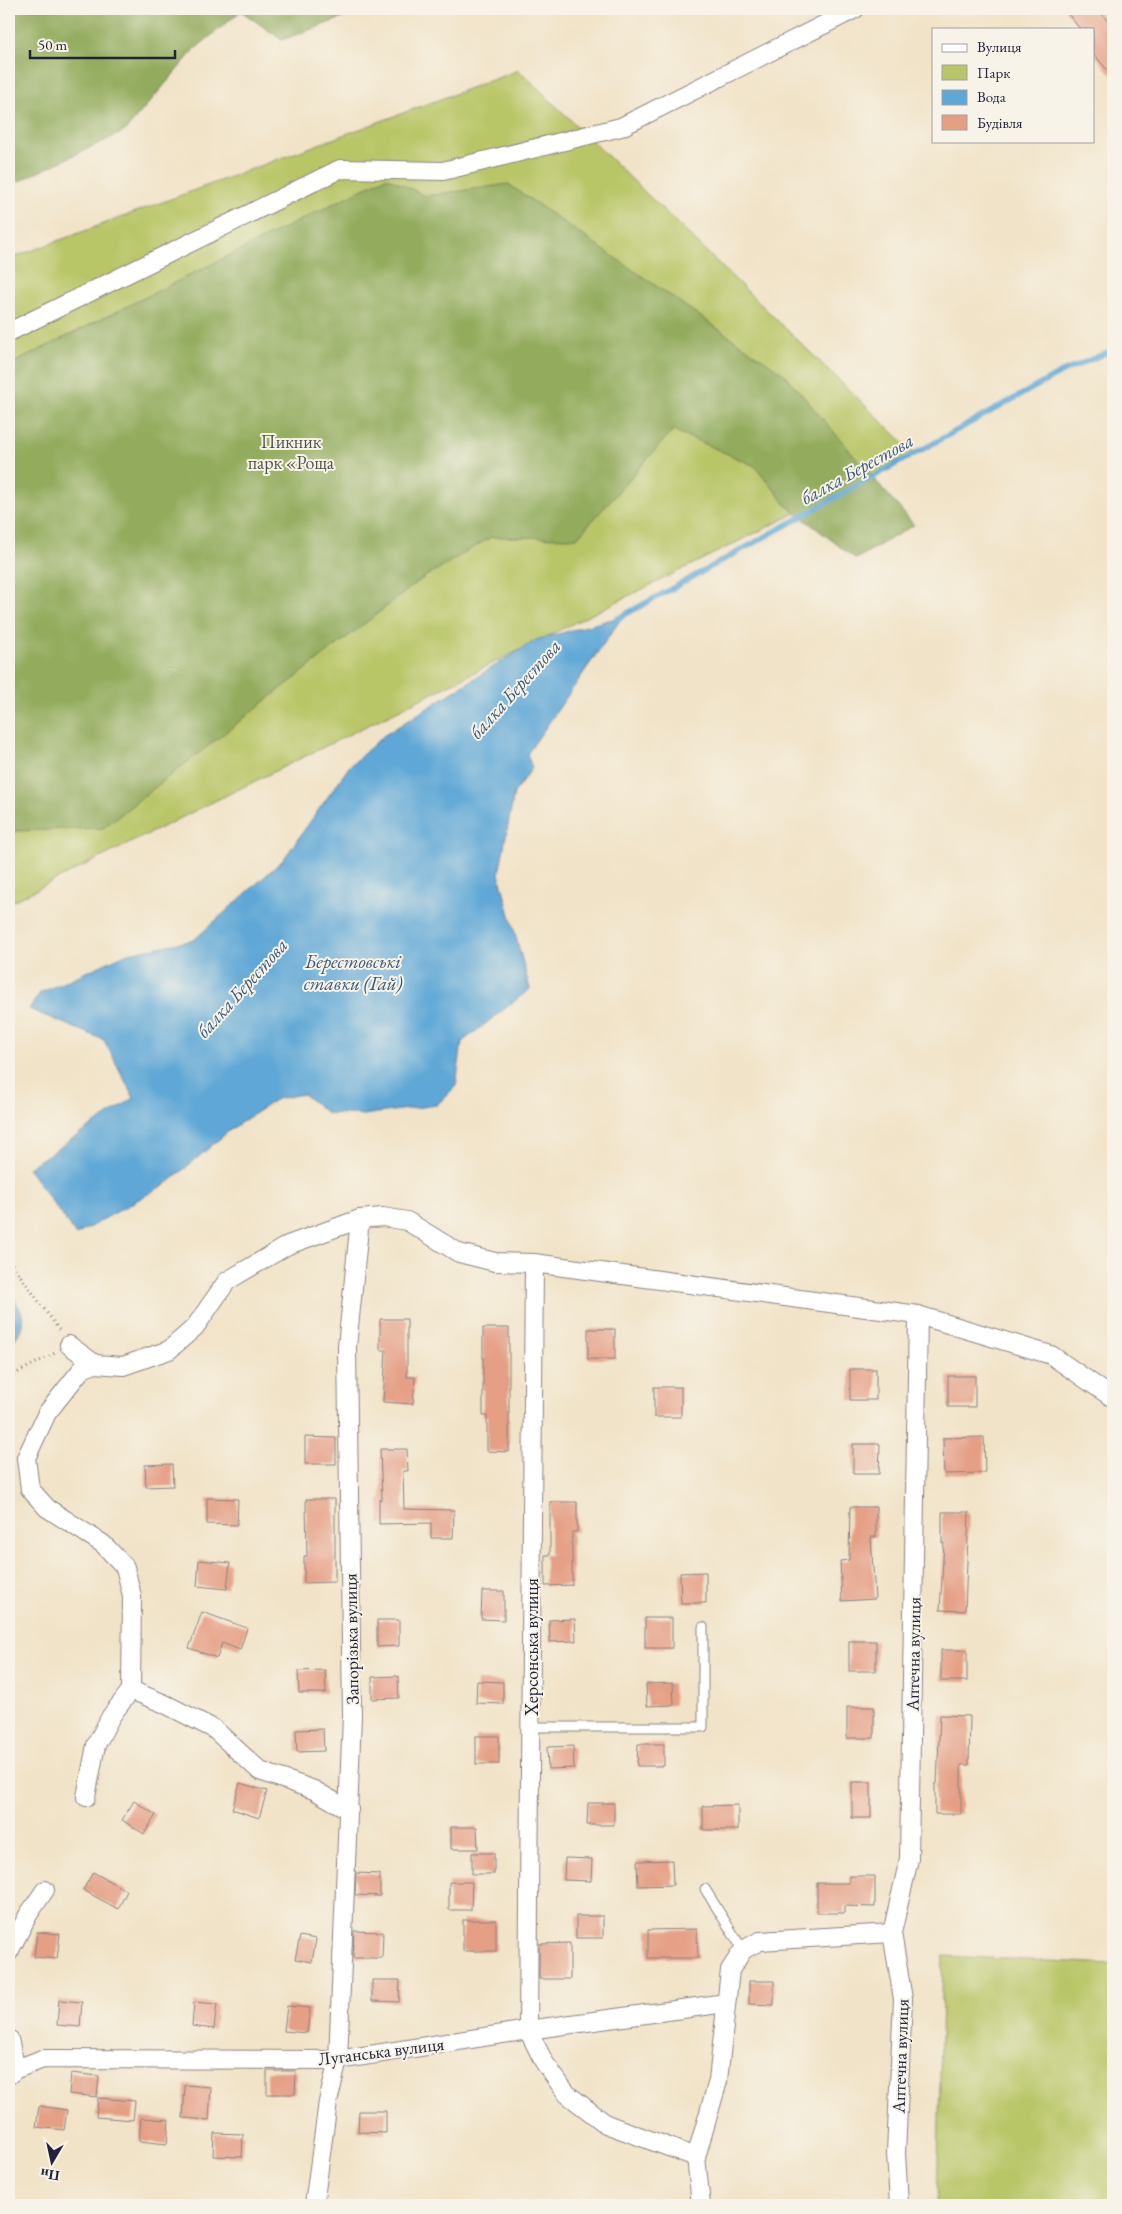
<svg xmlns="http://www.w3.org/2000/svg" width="1122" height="2214" viewBox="0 0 1122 2214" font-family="'EB Garamond',serif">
	<rect width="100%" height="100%" fill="#f7f3e8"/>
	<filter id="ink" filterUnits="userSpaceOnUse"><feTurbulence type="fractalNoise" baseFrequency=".02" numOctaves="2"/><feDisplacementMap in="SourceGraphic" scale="10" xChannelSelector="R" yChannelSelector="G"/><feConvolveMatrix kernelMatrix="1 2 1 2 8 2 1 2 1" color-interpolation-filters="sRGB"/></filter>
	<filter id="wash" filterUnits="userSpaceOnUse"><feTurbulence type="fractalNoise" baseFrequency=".0096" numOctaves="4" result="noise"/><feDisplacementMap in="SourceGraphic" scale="20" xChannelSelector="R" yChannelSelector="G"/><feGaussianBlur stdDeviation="1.12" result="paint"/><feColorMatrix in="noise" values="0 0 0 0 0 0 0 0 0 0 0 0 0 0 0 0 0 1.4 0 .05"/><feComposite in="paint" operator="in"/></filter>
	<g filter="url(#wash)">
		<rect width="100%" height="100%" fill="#f1e3c7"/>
		<g fill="#b9c668" stroke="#6e7452">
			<polygon points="519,70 915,454 9,903 9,259"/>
			<polygon points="943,1956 1113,1964 1113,2205 937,2205"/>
		</g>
		<g fill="#92ab5c" stroke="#5a664c">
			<polygon points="9,9 367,9 282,40 241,11 195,49 125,131 9,186"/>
			<polygon points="387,177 425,196 508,184 784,374 914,525 856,559 787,506 755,466 673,430 577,538 491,537 423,578 103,828 16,831 9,835 9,365"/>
		</g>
		<g fill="#5fa7d6" stroke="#406488">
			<polygon points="623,616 527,754 532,768 514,793 499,874 530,989 462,1042 456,1086 437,1105 363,1115 327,1113 303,1094 276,1099 230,1130 169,1182 76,1235 28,1168 134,1098 104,1040 29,1009 40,993 128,953 194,940 283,860 349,767 383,736 536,640"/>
			<path d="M 9,1290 C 25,1317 30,1321 9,1347 Z"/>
		</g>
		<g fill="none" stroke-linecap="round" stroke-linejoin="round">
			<polyline stroke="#5fa7d6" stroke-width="5.5" points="617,619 1062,372 1113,350"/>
		</g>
		<g id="blocks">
			<g fill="#e59f85">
				<polygon points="1064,9 1098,9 1113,28 1113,77 1093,53 1093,29 1080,29"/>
				<polygon points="380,1319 407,1319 407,1377 415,1377 413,1404 383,1402 386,1350 380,1350"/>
				<polygon points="483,1328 509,1328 509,1452 487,1451 487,1416 483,1416"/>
				<rect x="588" y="1329" width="27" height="30"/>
				<rect x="850" y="1369" width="26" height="31"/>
				<rect x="948" y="1376" width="27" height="31"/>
				<rect x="654" y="1387" width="27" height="30"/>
				<polygon points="305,1437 336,1438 336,1464 305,1464"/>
				<polygon points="984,1437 985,1473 944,1474 943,1438"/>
				<polygon points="853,1444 880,1444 879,1474 853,1474"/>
				<polygon points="380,1449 407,1449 408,1471 403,1471 404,1509 454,1510 453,1538 431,1538 431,1523 379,1524 379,1500 382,1499"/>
				<polygon points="172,1464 173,1486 146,1487 145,1465"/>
				<polygon points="207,1498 238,1499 237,1525 207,1524"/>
				<polygon points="306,1499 335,1499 335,1582 304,1583 304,1556 307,1556"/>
				<polygon points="550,1502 577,1502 577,1532 572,1532 572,1585 545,1586 545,1555 550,1555"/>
				<polygon points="850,1507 876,1507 876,1537 871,1537 875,1599 842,1601 840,1561 849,1560"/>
				<polygon points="942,1512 969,1512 965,1611 940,1610 944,1543 942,1543"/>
				<polygon points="199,1560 230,1563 227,1589 197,1586"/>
				<polygon points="706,1572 706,1603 681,1603 680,1573"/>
				<polygon points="482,1591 504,1591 504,1620 481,1619"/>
				<polygon points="202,1612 247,1628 240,1650 222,1643 217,1658 189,1648"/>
				<rect x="645" y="1618" width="27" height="30"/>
				<polygon points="575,1619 576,1641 550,1642 549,1620"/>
				<polygon points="377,1620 399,1620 399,1646 377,1647"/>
				<rect x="849" y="1641" width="27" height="30"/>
				<rect x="941" y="1650" width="26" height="31"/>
				<polygon points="325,1670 326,1693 299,1693 298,1671"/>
				<polygon points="398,1676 399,1698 372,1699 372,1677"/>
				<polygon points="477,1681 503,1682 503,1704 476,1703"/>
				<polygon points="673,1683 674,1705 647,1706 646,1684"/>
				<rect x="847" y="1707" width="27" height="31"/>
				<polygon points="940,1715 970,1716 969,1765 961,1765 961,1814 935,1814 935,1784 937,1784"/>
				<polygon points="323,1729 324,1751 297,1752 296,1730"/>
				<rect x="476" y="1736" width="23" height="28"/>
				<polygon points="638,1744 664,1744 664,1766 637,1766"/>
				<polygon points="573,1746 574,1768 548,1769 547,1747"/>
				<rect x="852" y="1782" width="19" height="36"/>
				<polygon points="240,1783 267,1791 259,1818 232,1809"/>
				<polygon points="134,1801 156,1815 144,1834 122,1820"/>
				<polygon points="588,1803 614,1803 614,1825 587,1825"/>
				<polygon points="738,1805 738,1830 703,1830 703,1806"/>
				<polygon points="451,1827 477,1827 478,1849 451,1849"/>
				<rect x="472" y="1853" width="22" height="21"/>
				<polygon points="565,1858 592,1859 591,1881 564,1880"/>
				<polygon points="672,1860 673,1885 638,1886 637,1861"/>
				<polygon points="93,1872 127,1891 118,1909 83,1890"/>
				<polygon points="356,1873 380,1874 380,1896 355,1895"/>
				<polygon points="849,1876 875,1876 875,1907 844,1906 844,1913 817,1913 817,1883 849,1883"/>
				<polygon points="449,1882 472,1882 471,1910 449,1910"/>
				<rect x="576" y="1916" width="27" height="22"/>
				<rect x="463" y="1920" width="33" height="31"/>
				<polygon points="697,1929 698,1958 648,1958 648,1930"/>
				<polygon points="354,1931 383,1932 382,1958 353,1958"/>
				<polygon points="37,1932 60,1934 57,1959 34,1957"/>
				<polygon points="300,1936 316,1939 312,1962 295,1959"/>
				<polygon points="570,1943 570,1979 539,1979 539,1944"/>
				<polygon points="372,1980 400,1980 399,2002 372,2001"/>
				<polygon points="749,1981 774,1981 774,2005 749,2004"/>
				<polygon points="59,2000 82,2002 80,2027 57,2025"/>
				<polygon points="194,2002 217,2004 214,2029 192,2026"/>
				<polygon points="287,2006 310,2008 307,2033 284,2031"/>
				<polygon points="267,2071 296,2071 295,2094 267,2094"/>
				<polygon points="71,2073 99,2076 97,2097 69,2094"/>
				<polygon points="185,2085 211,2087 209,2120 183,2118"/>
				<polygon points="98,2098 135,2101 133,2120 96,2117"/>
				<polygon points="39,2106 67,2110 64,2130 36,2127"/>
				<polygon points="359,2111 386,2111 386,2133 358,2132"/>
				<polygon points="141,2118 169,2120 167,2144 139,2141"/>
				<polygon points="214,2133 243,2134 242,2157 213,2156"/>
			</g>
		</g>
	</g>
	<g filter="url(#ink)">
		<use href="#blocks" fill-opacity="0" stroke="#8a8281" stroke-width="1"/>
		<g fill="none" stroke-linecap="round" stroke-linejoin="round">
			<defs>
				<g id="lane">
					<polyline points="530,1727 703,1727 703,1627"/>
					<polyline points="705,1889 743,1950"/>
				</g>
				<g id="street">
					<polyline points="9,332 340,169 443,171 621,127 855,9"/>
					<polyline points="534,1263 528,2030 544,2062 567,2094 606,2124 696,2157"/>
					<polyline points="69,1345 95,1364 123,1366 169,1350 195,1327 227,1281 288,1245 360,1219 383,1217 407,1221 459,1253 495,1262 534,1263 918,1315"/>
					<polyline points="95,1364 82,1369 47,1413 26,1458 30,1489 47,1508 103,1544 125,1567 132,1596 131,1690"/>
					<polyline points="86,1797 96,1745 111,1716 131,1690 165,1704 214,1729 260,1771 314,1790 349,1810"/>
					<polyline points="9,1952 28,1915 45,1890"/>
					<polyline points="9,2039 16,2069"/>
					<polyline points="9,2075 16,2069 43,2059 338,2060 528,2030 726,2003"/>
					<polyline points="314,2205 328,2102 338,2060 352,1716 347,1347 360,1219"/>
					<polyline points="701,2205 696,2157 718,2081 730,1970 743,1950 760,1941 892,1933"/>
					<polyline points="899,2205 896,2153 903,1999 892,1933 909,1859 918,1315 1051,1355 1113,1398"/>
				</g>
			</defs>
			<use href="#lane" stroke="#8a8281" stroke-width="11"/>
			<use href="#street" stroke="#8a8281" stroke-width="20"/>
			<g stroke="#8a8281" stroke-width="3" stroke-dasharray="1 4" stroke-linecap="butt">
				<polyline points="9,1260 60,1331"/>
				<polyline points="9,1377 55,1353"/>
			</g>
			<use href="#lane" stroke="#fff" stroke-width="9"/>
			<use href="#street" stroke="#fff" stroke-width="18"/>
		</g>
	</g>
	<g text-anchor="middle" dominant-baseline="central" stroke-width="4" stroke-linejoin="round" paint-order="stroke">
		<g font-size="18" fill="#4f5348" stroke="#f7f3e8">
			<text x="291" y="441">Пикник<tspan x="291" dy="21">парк «Роща</tspan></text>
		</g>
		<g font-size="18" fill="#22223b" stroke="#f7f3e8">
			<text transform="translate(351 1639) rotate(-91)">Запорізька вулиця</text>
			<text transform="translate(531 1647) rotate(-90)">Херсонська вулиця</text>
			<text transform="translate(913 1654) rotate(-89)">Аптечна вулиця</text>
			<text transform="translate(381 2051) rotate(-7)">Луганська вулиця</text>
			<text transform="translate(900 2056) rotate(-88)">Аптечна вулиця</text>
		</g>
		<g font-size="19" font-style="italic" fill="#3a5779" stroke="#f7f3e8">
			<text transform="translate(857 469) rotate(-29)">балка Берестова</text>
			<text transform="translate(515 689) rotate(-48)">балка Берестова</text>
			<text x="353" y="961">Берестовські<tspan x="353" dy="22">ставки (Гай)</tspan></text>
			<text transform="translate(242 988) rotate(-48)">балка Берестова</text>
		</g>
	</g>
	<rect width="1122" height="2214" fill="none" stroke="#f7f3e8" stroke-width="30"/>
	<rect x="932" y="28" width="162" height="115" fill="#f7f3e8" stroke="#a29fa3"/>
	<rect x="942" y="44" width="25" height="8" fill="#ffffff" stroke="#a29fa3"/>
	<text x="977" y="52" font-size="15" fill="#22223b">Вулиця</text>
	<rect x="942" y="65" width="25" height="15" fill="#b9c668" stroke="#a29fa3"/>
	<text x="977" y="78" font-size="15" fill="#22223b">Парк</text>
	<rect x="942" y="90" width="25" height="15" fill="#5fa7d6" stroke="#a29fa3"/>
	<text x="977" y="102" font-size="15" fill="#22223b">Вода</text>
	<rect x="942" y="115" width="25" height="15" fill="#e59f85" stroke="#a29fa3"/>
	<text x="977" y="128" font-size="15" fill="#22223b">Будівля</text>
	<g transform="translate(52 2162) rotate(189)" stroke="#f7f3e8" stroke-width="4" paint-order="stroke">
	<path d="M0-4L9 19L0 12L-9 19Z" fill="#22223b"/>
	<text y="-8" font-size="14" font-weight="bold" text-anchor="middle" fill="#22223b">Пн</text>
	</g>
	<path d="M30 50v8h145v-8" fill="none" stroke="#22223b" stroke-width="2.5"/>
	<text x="38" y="50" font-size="15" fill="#22223b" stroke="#f7f3e8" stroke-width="4" paint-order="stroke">50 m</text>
</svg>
